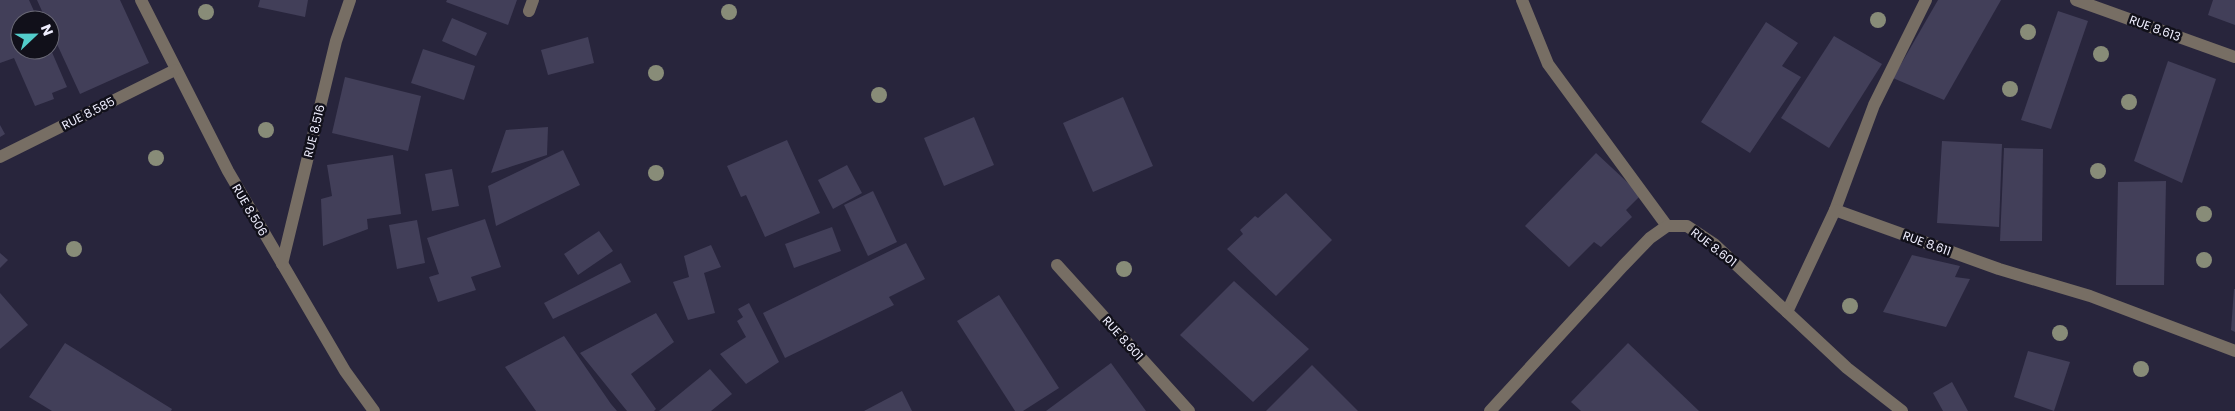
<svg xmlns="http://www.w3.org/2000/svg" width="2235" height="411" viewBox="0 0 2235 411" font-family="Poppins,sans-serif">
	<rect width="100%" height="100%" fill="#28253c"/>
	<g fill="#423f59">
		<polygon points="0,0 29,0 38,20 20,20 20,50 51,50 67,87 52,93 54,99 35,106 14,58 0,63"/>
		<polygon points="37,0 120,0 149,63 80,94 50,29 50,20 46,20"/>
		<polygon points="260,0 308,0 305,17 258,7"/>
		<polygon points="447,0 517,0 508,25 446,2"/>
		<polygon points="1938,0 2001,0 1944,100 1893,78"/>
		<polygon points="2213,0 2235,0 2235,25 2208,15"/>
		<polygon points="2058,11 2088,21 2051,129 2021,120"/>
		<polygon points="452,18 487,33 476,56 442,41"/>
		<polygon points="1766,22 1798,43 1782,66 1801,77 1750,153 1701,122"/>
		<polygon points="1834,36 1882,64 1829,148 1781,118"/>
		<polygon points="588,37 594,63 548,75 541,50"/>
		<polygon points="423,49 475,66 464,100 411,83"/>
		<polygon points="2168,61 2216,79 2182,183 2134,161"/>
		<polygon points="345,77 421,96 408,151 332,133"/>
		<polygon points="1123,97 1153,166 1093,192 1063,123"/>
		<polygon points="974,117 994,165 944,186 924,138"/>
		<polygon points="0,125 5,134 0,137"/>
		<polygon points="548,127 547,155 491,173 506,130"/>
		<polygon points="787,140 820,213 765,237 746,195 741,197 727,166"/>
		<polygon points="1942,141 2002,144 1999,227 1937,223"/>
		<polygon points="2004,148 2043,149 2042,241 2000,241"/>
		<polygon points="563,150 580,185 496,226 488,186"/>
		<polygon points="1596,153 1641,195 1626,210 1632,217 1601,247 1594,242 1569,267 1525,226"/>
		<polygon points="393,155 401,214 367,219 368,229 323,246 321,199 332,196 327,165"/>
		<polygon points="847,165 862,193 833,209 818,180"/>
		<polygon points="452,169 459,206 432,211 425,174"/>
		<polygon points="2166,181 2164,285 2116,285 2118,182"/>
		<polygon points="873,191 897,242 868,256 844,205"/>
		<polygon points="1286,193 1332,240 1276,296 1227,249 1243,234 1240,230 1255,216 1258,218"/>
		<polygon points="485,219 501,267 471,277 476,290 438,302 429,277 439,274 427,238"/>
		<polygon points="417,220 425,263 397,269 389,225"/>
		<polygon points="832,227 841,251 794,268 785,244"/>
		<polygon points="599,231 613,251 578,275 564,254"/>
		<polygon points="906,243 925,279 889,297 894,305 785,358 763,313"/>
		<polygon points="711,245 721,267 704,273 715,313 688,320 673,282 689,277 684,256"/>
		<polygon points="0,253 8,260 0,268"/>
		<polygon points="1912,255 1960,266 1955,277 1970,279 1946,327 1883,312"/>
		<polygon points="621,263 631,282 553,319 544,303"/>
		<polygon points="1234,281 1309,349 1253,402 1180,335"/>
		<polygon points="2234,289 2235,289 2235,332 2231,330"/>
		<polygon points="0,293 28,325 0,349"/>
		<polygon points="999,295 1059,388 1023,411 1015,411 957,321"/>
		<polygon points="749,303 779,362 746,384 720,354 746,337 737,321 743,317 738,309"/>
		<polygon points="656,313 674,342 631,374 656,409 654,411 627,411 580,353"/>
		<polygon points="564,336 611,404 617,411 536,411 505,367"/>
		<polygon points="65,343 172,409 171,411 52,411 29,397"/>
		<polygon points="1628,343 1699,411 1581,411 1571,402"/>
		<polygon points="2028,351 2070,362 2054,411 2014,397"/>
		<polygon points="1111,363 1146,411 1046,411"/>
		<polygon points="1312,365 1358,411 1266,411"/>
		<polygon points="710,369 732,394 711,411 659,411"/>
		<polygon points="1952,382 1968,411 1943,411 1933,393"/>
		<polygon points="902,391 912,411 864,411"/>
	</g>
	<g fill="none" stroke-linecap="round" stroke-linejoin="round">
		<g stroke="#776e64" stroke-width="12">
			<polyline points="141,0 228,171 345,371 374,411"/>
			<polyline points="1522,0 1548,64 1667,226"/>
			<polyline points="1926,0 1874,105 1835,210 1999,269 2090,296 2235,351"/>
			<polyline points="2076,0 2235,57"/>
			<polyline points="529,11 533,0"/>
			<polyline points="0,157 175,70"/>
			<polyline points="282,264 336,41 350,0"/>
			<polyline points="1057,265 1189,411"/>
			<polyline points="1787,312 1835,210"/>
			<polyline points="1490,411 1623,266 1650,238 1667,226 1687,226 1714,244 1847,368 1902,411"/>
		</g>
	</g>
	<g fill="#888c78">
		<circle cx="206" cy="12" r="8"/>
		<circle cx="729" cy="12" r="8"/>
		<circle cx="1878" cy="20" r="8"/>
		<circle cx="2028" cy="32" r="8"/>
		<circle cx="2101" cy="54" r="8"/>
		<circle cx="656" cy="73" r="8"/>
		<circle cx="2010" cy="89" r="8"/>
		<circle cx="879" cy="95" r="8"/>
		<circle cx="2129" cy="102" r="8"/>
		<circle cx="266" cy="130" r="8"/>
		<circle cx="156" cy="158" r="8"/>
		<circle cx="2098" cy="171" r="8"/>
		<circle cx="656" cy="173" r="8"/>
		<circle cx="2204" cy="214" r="8"/>
		<circle cx="74" cy="249" r="8"/>
		<circle cx="2204" cy="260" r="8"/>
		<circle cx="1124" cy="269" r="8"/>
		<circle cx="1850" cy="306" r="8"/>
		<circle cx="2060" cy="333" r="8"/>
		<circle cx="2141" cy="369" r="8"/>
	</g>
	<g text-anchor="middle" dominant-baseline="central" stroke-width="5" stroke-linejoin="round" paint-order="stroke">
		<g font-size="12" fill="#f0efff" stroke="#11101a">
			<text transform="translate(2155 28) rotate(20)">RUE 8.613</text>
			<text transform="translate(88 113) rotate(-27)">RUE 8.585</text>
			<text transform="translate(314 131) rotate(-76)">RUE 8.516</text>
			<text transform="translate(250 210) rotate(60)">RUE 8.506</text>
			<text transform="translate(1927 243) rotate(20)">RUE 8.611</text>
			<text transform="translate(1714 247) rotate(38)">RUE 8.601</text>
			<text transform="translate(1123 338) rotate(48)">RUE 8.601</text>
		</g>
	</g>
	<g transform="translate(35 35) rotate(68)"><circle r="24" fill="#11101a" stroke="#6a6976"/>
	<path d="M0-4L9 19L0 12L-9 19Z" fill="#53cdcb"/>
	<text y="-8" font-size="14" font-weight="bold" text-anchor="middle" fill="#f0efff">N</text>
	</g>
</svg>
